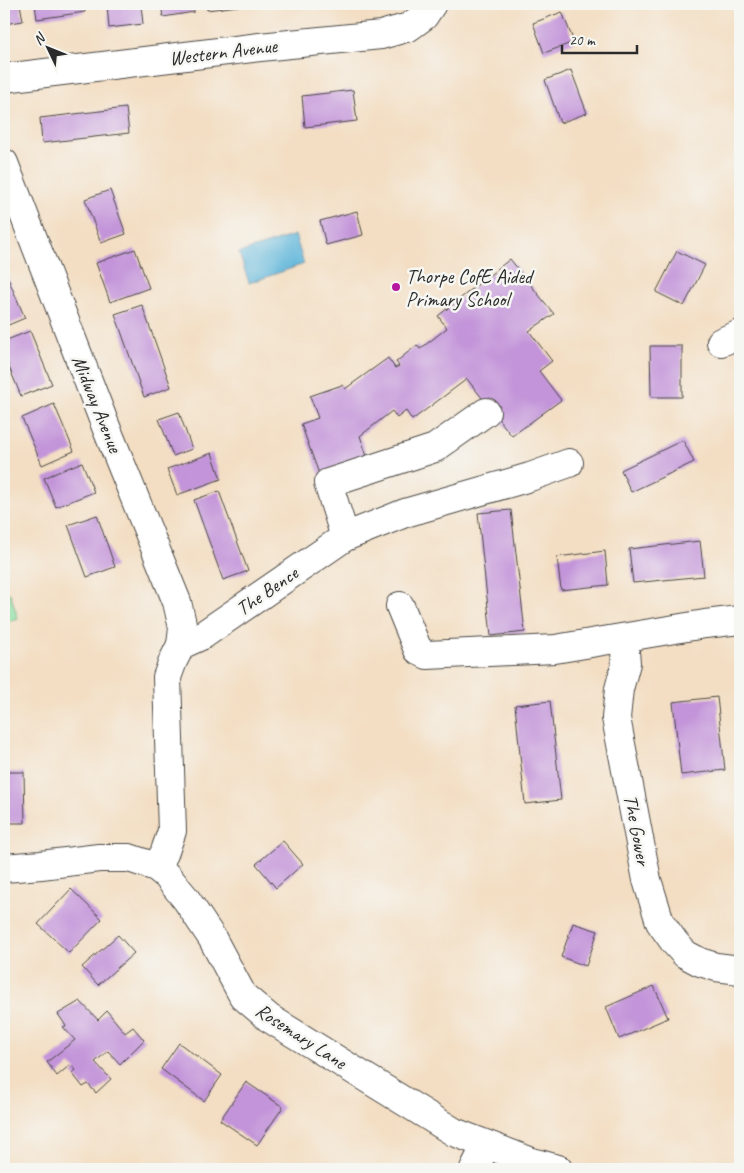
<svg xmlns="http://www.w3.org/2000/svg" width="744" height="1173" viewBox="0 0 744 1173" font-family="Caveat,sans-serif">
	<rect width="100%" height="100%" fill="#f6f6f2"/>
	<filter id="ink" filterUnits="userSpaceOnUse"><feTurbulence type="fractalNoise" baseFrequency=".02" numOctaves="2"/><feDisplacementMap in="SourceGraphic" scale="10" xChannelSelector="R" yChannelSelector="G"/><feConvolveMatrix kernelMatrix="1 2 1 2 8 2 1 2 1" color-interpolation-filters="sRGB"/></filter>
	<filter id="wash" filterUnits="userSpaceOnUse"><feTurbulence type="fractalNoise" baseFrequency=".0096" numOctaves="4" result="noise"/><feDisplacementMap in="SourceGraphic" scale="20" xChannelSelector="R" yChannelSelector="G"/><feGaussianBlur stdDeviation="1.12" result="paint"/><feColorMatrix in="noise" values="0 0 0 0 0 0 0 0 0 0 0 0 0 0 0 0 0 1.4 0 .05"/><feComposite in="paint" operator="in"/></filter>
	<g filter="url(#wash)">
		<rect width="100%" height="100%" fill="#f3dec3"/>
		<polygon fill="#8cdfa0" stroke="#5c8566" points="10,593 18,618 4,623 4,595"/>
		<polygon fill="#5db5da" stroke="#447082" points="295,235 304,264 249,283 239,253"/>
		<g id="blocks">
			<g fill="#c394d9">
				<polygon points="4,4 20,4 23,21 4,24"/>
				<polygon points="35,4 84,4 85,12 37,19"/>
				<polygon points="107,4 141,4 143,24 109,28"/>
				<polygon points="161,4 193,4 194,12 163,17"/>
				<polygon points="206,4 246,4 246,5 207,10"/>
				<polygon points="562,12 574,42 544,53 533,23"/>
				<polygon points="571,70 587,113 560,123 545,80"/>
				<polygon points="353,90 357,121 305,127 302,96"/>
				<polygon points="126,108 129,133 42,143 40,118"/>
				<polygon points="110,190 126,234 101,243 85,199"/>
				<polygon points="357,211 363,235 326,245 320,221"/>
				<polygon points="135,249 149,288 110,302 96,263"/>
				<polygon points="677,251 705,265 684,306 656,292"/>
				<polygon points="510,259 554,314 529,331 552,361 539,371 561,400 512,436 467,379 412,420 406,411 397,418 392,411 360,436 367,456 319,474 301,424 318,418 310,396 342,385 345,389 388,358 395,368 399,366 396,362 417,345 420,349 447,328 438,316"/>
				<polygon points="4,269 25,318 6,326 4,320"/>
				<polygon points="142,305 171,387 144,397 115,314"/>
				<polygon points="30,331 52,384 21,396 4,355 4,341"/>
				<polygon points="650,346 682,346 682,397 651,397"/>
				<polygon points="54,404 74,451 42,465 22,418"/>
				<polygon points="179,412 192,449 173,456 159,419"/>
				<polygon points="683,440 694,462 631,492 621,470"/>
				<polygon points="212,453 221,479 177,495 167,469"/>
				<polygon points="82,462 94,492 56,507 44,478"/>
				<polygon points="219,491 248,571 223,580 194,500"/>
				<polygon points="511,510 525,632 491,636 478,513"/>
				<polygon points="97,515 115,567 87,577 68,525"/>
				<polygon points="700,541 704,576 633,583 629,549"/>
				<polygon points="605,551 608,585 561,590 557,557"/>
				<polygon points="717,697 725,770 681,775 673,702"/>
				<polygon points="550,701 561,800 525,804 515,705"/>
				<polygon points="4,772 24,772 25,823 4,823"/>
				<polygon points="283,841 303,864 276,888 256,864"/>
				<polygon points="71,889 102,919 69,953 38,924"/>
				<polygon points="573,923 598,931 586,966 561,957"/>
				<polygon points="118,935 134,953 98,985 82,967"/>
				<polygon points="654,986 668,1018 619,1039 606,1007"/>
				<polygon points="80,1001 98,1020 107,1011 125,1033 133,1027 144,1040 120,1064 108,1051 95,1062 111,1079 96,1093 88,1084 83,1087 72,1073 76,1070 70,1065 57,1076 47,1062 75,1040 63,1027 66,1026 58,1014"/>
				<polygon points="179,1043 222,1075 204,1101 161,1069"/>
				<polygon points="246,1082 283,1107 257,1145 220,1120"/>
			</g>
		</g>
	</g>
	<g filter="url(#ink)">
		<use href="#blocks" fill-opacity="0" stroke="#494642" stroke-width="1"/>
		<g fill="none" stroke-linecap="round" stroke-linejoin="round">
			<defs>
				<g id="minor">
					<polyline points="4,78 260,47 381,35 409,27 424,16 432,4"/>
					<polyline points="4,163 106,427 177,602 183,628 181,645"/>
					<polyline points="721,342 740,334"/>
					<polyline points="345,537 328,483 435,448 486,412"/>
					<polyline points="400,606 418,650 427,655 555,649 705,624 740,620"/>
					<polyline points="624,639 626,663 619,689 616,718 647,880 660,922 675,943 685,954 700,962 716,967 740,970"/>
					<polyline points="156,867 164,854 172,831 167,677 173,661 181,645 203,635 345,537 405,513 530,477 569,463"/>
					<polyline points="4,868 41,865 99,858 129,858 156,867 167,876 186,899 212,938 243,996 269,1018 454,1132 532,1162 558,1169"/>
					<polyline points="474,1169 486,1145"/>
				</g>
			</defs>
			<use href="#minor" stroke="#494642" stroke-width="30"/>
			<use href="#minor" stroke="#fff" stroke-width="28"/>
		</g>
	</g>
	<circle fill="#b5179e" stroke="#f6f6f2" stroke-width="2" cx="396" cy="287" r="5"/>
	<g text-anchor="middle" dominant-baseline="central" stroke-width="5" stroke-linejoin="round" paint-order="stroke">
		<g font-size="20" fill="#2b2b2b" stroke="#f6f6f2">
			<text transform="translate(223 52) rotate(-7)">Western Avenue</text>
			<text transform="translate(97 404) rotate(68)">Midway Avenue</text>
			<text transform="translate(267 591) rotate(-35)">The Bence</text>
			<text transform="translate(637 830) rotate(79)">The Gower</text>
			<text transform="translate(301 1036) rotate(33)">Rosemary Lane</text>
		</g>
		<g font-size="20" fill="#2b2b2b" stroke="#f6f6f2" text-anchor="start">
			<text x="406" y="276">Thorpe CofE Aided<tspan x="406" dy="23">Primary School</tspan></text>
		</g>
	</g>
	<rect width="744" height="1173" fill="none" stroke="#f6f6f2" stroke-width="20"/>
	<g transform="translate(48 48) rotate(313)" stroke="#f6f6f2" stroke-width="4" paint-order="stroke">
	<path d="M0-4L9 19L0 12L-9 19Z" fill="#2b2b2b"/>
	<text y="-8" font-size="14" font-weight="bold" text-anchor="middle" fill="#2b2b2b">N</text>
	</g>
	<path d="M562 45v8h75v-8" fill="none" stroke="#2b2b2b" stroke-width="2.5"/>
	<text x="569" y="45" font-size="15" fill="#2b2b2b" stroke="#f6f6f2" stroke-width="4" paint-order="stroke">20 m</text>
</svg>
